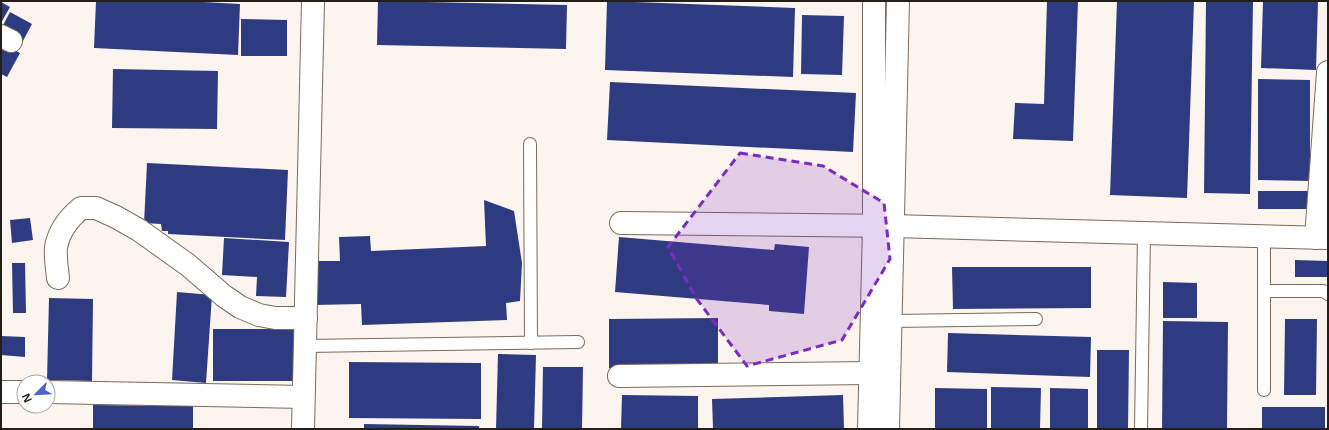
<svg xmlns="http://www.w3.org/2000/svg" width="1329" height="430" viewBox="0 0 1329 430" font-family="'Open Sans',sans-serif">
	<rect width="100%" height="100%" fill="#fcf5ef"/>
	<g fill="#2f3b81">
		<polygon points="96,1 185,1 240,4 238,55 94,48"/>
		<polygon points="378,1 567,5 566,49 377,45"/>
		<polygon points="607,1 795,8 793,77 605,70"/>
		<polygon points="1047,1 1078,1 1073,141 1013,139 1015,103 1044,104"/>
		<polygon points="1117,1 1194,1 1187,198 1110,195"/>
		<polygon points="1206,1 1253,1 1250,194 1204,193"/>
		<polygon points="1263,1 1318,1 1316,70 1261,68"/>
		<polygon points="1,2 10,7 1,23"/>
		<polygon points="10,12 32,24 23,41 1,29"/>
		<polygon points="802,15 844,16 842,75 801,74"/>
		<polygon points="241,19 287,20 287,56 241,56"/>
		<polygon points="1,43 20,53 7,77 1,74"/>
		<polygon points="113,69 218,71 217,129 112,128"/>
		<polygon points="1258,79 1310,80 1310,181 1258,180"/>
		<polygon points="610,82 856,93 853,152 607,140"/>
		<polygon points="147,163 288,170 285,240 168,234 168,231 162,231 161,224 144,223"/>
		<polygon points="1258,191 1309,191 1310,209 1258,209"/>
		<polygon points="484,200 514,211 522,263 520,301 506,303 507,320 362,325 361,304 315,305 314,261 340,261 339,237 370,236 371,251 486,246"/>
		<polygon points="30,218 33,240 12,243 10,220"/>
		<polygon points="619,237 774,250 775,244 809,247 804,314 769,311 769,305 615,292"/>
		<polygon points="224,238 289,242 286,297 256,296 257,277 222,275"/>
		<polygon points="1295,260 1328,261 1328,277 1295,277"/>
		<polygon points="12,263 25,263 26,313 13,313"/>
		<polygon points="952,267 1091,267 1091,308 953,309"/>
		<polygon points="1163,282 1197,283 1197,318 1163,318"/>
		<polygon points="177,292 212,295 206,383 172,380"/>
		<polygon points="49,298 93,299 92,381 47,380"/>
		<polygon points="718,318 718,368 609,368 609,319"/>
		<polygon points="1285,319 1317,319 1316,395 1284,395"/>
		<polygon points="1163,321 1228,322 1227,429 1162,429"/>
		<rect x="213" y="329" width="81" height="52"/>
		<polygon points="948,333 1091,337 1090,377 947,372"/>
		<polygon points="1,336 25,337 25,357 1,355"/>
		<polygon points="1097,350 1129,350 1128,429 1097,429"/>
		<polygon points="498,354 536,355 534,429 496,429"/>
		<polygon points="349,362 481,363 481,419 349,418"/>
		<polygon points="543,367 583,367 582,429 542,429"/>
		<polygon points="991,387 1041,388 1040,429 991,429"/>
		<polygon points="935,388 987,389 987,429 935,429"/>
		<polygon points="1050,388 1088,389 1088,429 1050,429"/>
		<polygon points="622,395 698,396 698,429 621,429"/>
		<polygon points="843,395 844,429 713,429 712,399"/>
		<polygon points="93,405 193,406 193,429 93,429"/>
		<rect x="1262" y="407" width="63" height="22"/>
		<polygon points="364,424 479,426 479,429 364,429"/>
	</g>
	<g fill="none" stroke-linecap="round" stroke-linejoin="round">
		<defs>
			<g id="lane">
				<polyline points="530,144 531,343"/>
				<polyline points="1264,236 1264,390"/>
				<polyline points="1264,291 1323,291 1328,294"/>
				<polyline points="891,321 1036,319"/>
				<polyline points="305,346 578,342"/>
				<polyline points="1141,429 1144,233"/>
			</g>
			<g id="street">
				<polyline points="1,36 11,41"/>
				<polyline points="621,223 893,226 1328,238"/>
				<polyline points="1316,238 1328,72"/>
				<path d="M 58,278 C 57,268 55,256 56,247 C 59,231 69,218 81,208 L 96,208 L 116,217 L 139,230 L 188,265 L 224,296 L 240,307 L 259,315 L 275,318 L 306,318"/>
				<polyline points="619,376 870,373"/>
				<polyline points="1,392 24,392"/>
				<polyline points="48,392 303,397"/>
				<polyline points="303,429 313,1"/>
			</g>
			<g id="secondary">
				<polyline points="869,429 874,226 874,1"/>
				<polyline points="888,429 898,1"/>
			</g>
		</defs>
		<use href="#lane" stroke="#7a6b5d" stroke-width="14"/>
		<use href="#street" stroke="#7a6b5d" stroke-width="24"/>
		<use href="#secondary" stroke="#7a6b5d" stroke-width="24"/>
		<use href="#lane" stroke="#fff" stroke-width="12"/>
		<use href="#street" stroke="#fff" stroke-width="22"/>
		<use href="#secondary" stroke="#fff" stroke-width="22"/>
	</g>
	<path fill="#7b2cbf" fill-opacity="0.2" stroke="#7b2cbf" stroke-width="3" stroke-dasharray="8 5" stroke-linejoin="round" d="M 740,153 L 823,166 L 884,203 L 890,259 L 842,340 L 747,366 L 696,298 L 668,247 Z"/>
	<rect width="1329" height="430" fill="none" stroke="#241e18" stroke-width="4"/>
	<g transform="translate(36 394) rotate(246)"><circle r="19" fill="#ffffff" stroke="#a7a5a3"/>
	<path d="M0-3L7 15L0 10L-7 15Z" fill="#4c5ed3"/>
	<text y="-6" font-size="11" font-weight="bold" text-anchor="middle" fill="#241e18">N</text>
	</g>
</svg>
